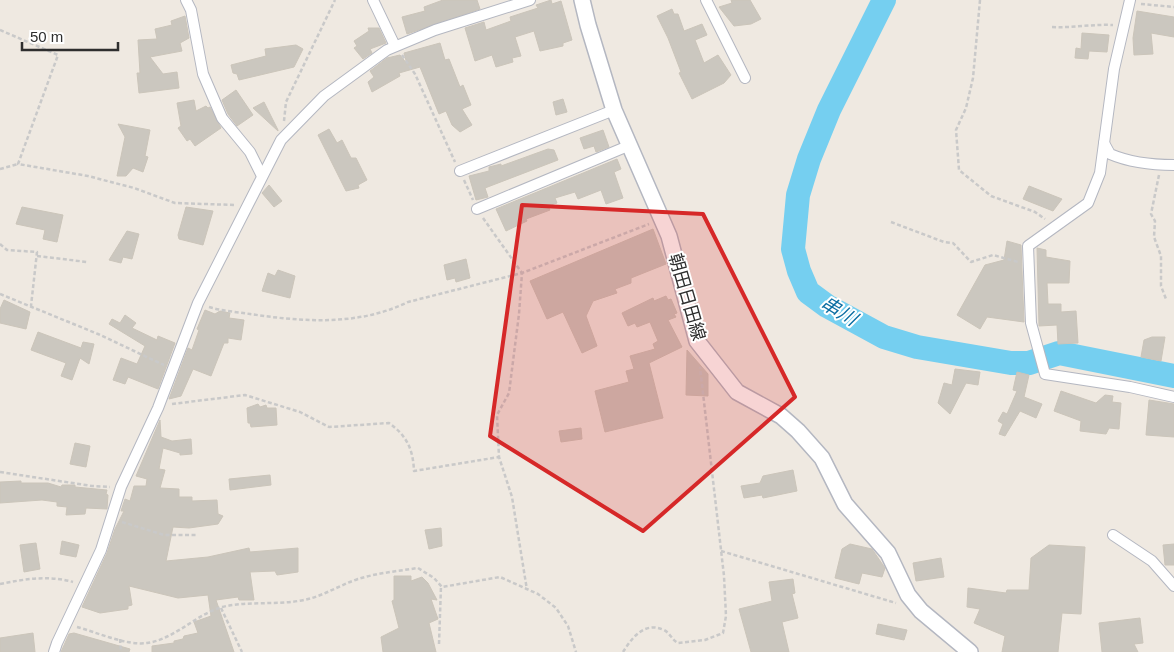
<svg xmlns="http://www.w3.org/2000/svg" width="1174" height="652" viewBox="0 0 1174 652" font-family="Arial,'Noto Sans JP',sans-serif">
	<rect width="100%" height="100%" fill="#efe9e1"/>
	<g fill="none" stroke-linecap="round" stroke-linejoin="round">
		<polyline stroke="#75cff0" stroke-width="24" points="884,0 829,110 809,159 798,195 793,249 799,271 808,292 827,306 884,337 917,347 1011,363 1029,363 1059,353 1174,376"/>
	</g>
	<g fill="#cbc7bf" stroke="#cbc5ba">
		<polygon points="443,0 477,0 480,9 407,34 402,17 425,11 424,7"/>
		<polygon points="551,0 552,4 561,1 572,40 563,43 563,46 540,51 534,31 515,37 521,56 512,58 513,62 496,67 492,55 475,61 465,28 484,22 486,30 511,21 510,17 538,8 536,5"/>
		<polygon points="731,0 750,0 761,19 751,24 734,26 719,7 732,3"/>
		<polygon points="672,9 674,14 678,14 684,31 702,24 707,35 695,40 704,63 718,55 731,75 724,83 692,99 679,73 681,72 668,38 657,16"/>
		<polygon points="1137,11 1174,17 1174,37 1151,33 1153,54 1134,55 1133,38"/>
		<polygon points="185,16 189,38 180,43 182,51 150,57 163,74 177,72 179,88 139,93 137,73 140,73 138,40 157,39 155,29 172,25 171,21"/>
		<polygon points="368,28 379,28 386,43 370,49 372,53 363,59 354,48 357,46 354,41 369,31"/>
		<polygon points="1082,33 1109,35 1107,52 1089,51 1088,59 1075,58 1076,48 1081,49"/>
		<polygon points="440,43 445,60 449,59 460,87 463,85 471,105 462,109 472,125 460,132 452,125 446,111 439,114 420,67 399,73 400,76 372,92 368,82 374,77 370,71 387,58 400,55 407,64 404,53"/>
		<polygon points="296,45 303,49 294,67 239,80 237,74 233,73 231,65 266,56 265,49"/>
		<polygon points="236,90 253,115 237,126 228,114 222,100"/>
		<polygon points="563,99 567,112 556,115 553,102"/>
		<polygon points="194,100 196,111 206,106 208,108 210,107 221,128 195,146 190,139 187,141 178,128 181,126 177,103"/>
		<polygon points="264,102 278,130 278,131 253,108"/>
		<polygon points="118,124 150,130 145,156 148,157 143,172 133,168 126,176 117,176 125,137"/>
		<polygon points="329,129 337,143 342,140 351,158 356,158 367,180 358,185 359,188 346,191 318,135"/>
		<polygon points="603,130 609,147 596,152 594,146 584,149 580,138"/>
		<polygon points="548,149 554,150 558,160 485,188 488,197 476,200 469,176 489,171 489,167 501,164 501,166"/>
		<polygon points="617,159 621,169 614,172 623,198 606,204 601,190 578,199 575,192 555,198 557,203 548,206 550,210 526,219 527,221 506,231 496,209"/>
		<polygon points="269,185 282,201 274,207 262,193"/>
		<polygon points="1029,186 1062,199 1053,211 1023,199"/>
		<polygon points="22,207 63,215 57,242 43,239 45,230 16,224"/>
		<polygon points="186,207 213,211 203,245 179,239 178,235"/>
		<polygon points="653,229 666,264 631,278 631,283 615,289 617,293 593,301 586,316 597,346 582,353 563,312 547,319 530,281"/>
		<polygon points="127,231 139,234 132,259 123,257 121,263 109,260"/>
		<polygon points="1007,241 1021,245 1024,322 987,317 980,329 957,315 985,265 1004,260"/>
		<polygon points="1037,248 1046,250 1046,257 1070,261 1069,283 1047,283 1048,304 1061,304 1061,312 1076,311 1078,343 1058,344 1057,325 1039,326"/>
		<polygon points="466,259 470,278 456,282 455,278 447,280 444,265"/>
		<polygon points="278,270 295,276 290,298 262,291 268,273 275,276"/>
		<polygon points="666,296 668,300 671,299 677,313 674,314 676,317 668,320 682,347 649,363 663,418 605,432 595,391 629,382 626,371 634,369 630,356 655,349 653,344 658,341 650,322 637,327 635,323 628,326 622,313 653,298 654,301"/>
		<polygon points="4,300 30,312 26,329 0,323 0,309"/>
		<polygon points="205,310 215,314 220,311 230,313 229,318 244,320 241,340 228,338 228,343 224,343 211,376 193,369 181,396 169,399 188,348 192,350 199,330 197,329"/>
		<polygon points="125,315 136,323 132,328 157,340 158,336 175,343 158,389 128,377 125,384 113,380 121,358 137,364 145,346 109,324 112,319 120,323"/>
		<polygon points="38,332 81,348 83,342 94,344 89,364 80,358 72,380 61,376 66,363 31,350"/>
		<polygon points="1152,337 1165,337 1161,361 1141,357 1144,340"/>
		<polygon points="687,350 708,374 708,396 686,395"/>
		<polygon points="955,369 980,372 978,385 966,383 950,414 938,403 944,383 952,385"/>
		<polygon points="1017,372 1029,375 1024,397 1042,404 1036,418 1020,411 1005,436 999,434 1003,424 998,421 1003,412 1007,414 1017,391 1013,390"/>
		<polygon points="1061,391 1096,403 1105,395 1113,396 1112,402 1121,403 1119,429 1109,428 1106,434 1080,431 1081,421 1054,411"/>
		<polygon points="1149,400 1174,404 1174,437 1146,435"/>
		<polygon points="258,404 260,407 266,405 267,408 276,408 277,425 251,427 250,423 248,423 247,408"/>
		<polygon points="160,420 161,437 172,441 191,439 192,454 180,455 180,453 163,448 159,469 165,470 160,488 179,489 179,497 192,497 192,501 217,500 218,514 223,516 218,524 189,528 173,527 166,561 208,557 249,548 250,552 298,548 298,572 277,575 275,571 250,572 254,600 239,600 238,597 216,600 234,652 152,652 152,646 174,643 174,641 183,639 184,636 198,633 194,622 211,616 208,595 178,598 129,586 132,605 128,606 128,609 100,613 82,607 107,553 115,529 124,511 121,511 125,499 130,501 134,486 146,486 147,479 136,476"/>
		<polygon points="581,428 582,439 561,442 559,431"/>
		<polygon points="75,443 90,446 86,467 70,464"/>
		<polygon points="793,470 797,491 763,498 762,495 744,498 741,486 760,483 763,476"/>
		<polygon points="270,475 271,485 230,490 229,479"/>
		<polygon points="21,481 21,483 48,483 61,487 62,485 75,485 75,487 107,490 106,494 108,495 107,509 86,508 85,514 66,515 67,507 57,506 57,502 42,500 0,503 0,482"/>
		<polygon points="441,528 442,546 429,549 425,530"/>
		<polygon points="62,541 79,545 76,557 60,554"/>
		<polygon points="36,543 40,569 24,572 20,545"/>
		<polygon points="850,544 872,549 885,568 882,577 862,573 859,584 835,578 842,549"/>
		<polygon points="1174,544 1174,565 1165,565 1163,545"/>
		<polygon points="1049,545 1085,547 1081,614 1062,613 1058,652 1002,652 1005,636 974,623 980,609 967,607 968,588 1006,593 1007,590 1029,590 1031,558"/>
		<polygon points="941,558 944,577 916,581 913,563"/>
		<polygon points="394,576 411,576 411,581 422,577 428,583 437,600 431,599 438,619 429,623 436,652 383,652 381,637 399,628 392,601 394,600"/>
		<polygon points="793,579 795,593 792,594 798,618 782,622 789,652 751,652 739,609 772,601 769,582"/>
		<polygon points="1140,618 1143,643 1134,644 1138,652 1102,652 1099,623"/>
		<polygon points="878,624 907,630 904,640 876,634"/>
		<polygon points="33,633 35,652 0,652 0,638"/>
		<polygon points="74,633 130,649 129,652 61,652 69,634"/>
	</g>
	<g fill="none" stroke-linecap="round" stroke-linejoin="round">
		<defs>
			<g id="street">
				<polyline points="186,0 191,10 203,74 222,118 250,152 262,176"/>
				<polyline points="373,0 395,46"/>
				<polyline points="706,0 745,78"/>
				<polyline points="1130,0 1114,69 1100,173 1088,203 1028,246 1031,323 1045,374 1130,387 1174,397"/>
				<path d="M 1104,143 L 1110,154 C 1131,163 1151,165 1174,165"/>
				<polyline points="460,171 614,110"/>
				<polyline points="477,209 628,146"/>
				<polyline points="1113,535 1152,561 1174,586"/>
				<polyline points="54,652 57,643 101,550 121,487 158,408 198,303 281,140 324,96 387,50 435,30 530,0"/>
			</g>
			<polyline id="secondary" points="582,0 588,25 614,110 669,236 697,341 737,392 781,416 798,431 822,458 845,504 888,553 908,595 921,611 970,652"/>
		</defs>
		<use href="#street" stroke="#b4b7c1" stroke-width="12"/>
		<use href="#secondary" stroke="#b4b7c1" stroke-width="18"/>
		<g stroke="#c9c9c9" stroke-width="2.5" stroke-dasharray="4 2.5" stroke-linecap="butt">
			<polyline points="980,0 973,78 966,108 956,130 959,170 991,196 1035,212 1045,219"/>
			<polyline points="1141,4 1174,7"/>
			<path d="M 1052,27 C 1073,28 1092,24 1113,25"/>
			<polyline points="0,30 58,55 18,164 88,176 134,188 175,203 235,205"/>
			<polyline points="402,55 415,74 455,162"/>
			<polyline points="284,121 286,102 335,0"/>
			<polyline points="0,169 18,164"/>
			<polyline points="1159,175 1151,214 1155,221 1154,237 1161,256 1161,286 1166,299"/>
			<polyline points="464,180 473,200"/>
			<polyline points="483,218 522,273 519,314 509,393 497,415 499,457 512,497 527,590"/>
			<polyline points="891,222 944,242 953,243 971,262 993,255 1018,262"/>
			<polyline points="0,244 7,250 37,252 31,306"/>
			<polyline points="37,256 87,262"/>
			<polyline points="0,294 98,334 164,365"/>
			<path d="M 209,307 C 222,311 237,312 250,314 C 303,322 359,326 408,302 L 522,273 L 649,224"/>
			<path d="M 172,404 L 245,395 L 300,412 L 329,427 L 389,423 C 407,436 413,449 414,471 L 499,457"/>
			<polyline points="0,472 92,486 110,487"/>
			<polyline points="122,522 164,535 198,535"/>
			<polyline points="721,551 896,603"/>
			<path d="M 0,584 C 25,579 48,575 73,582"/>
			<polyline points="221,608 242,652"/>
			<path d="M 77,627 C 96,632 127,646 147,643 C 175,639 195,615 222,607 C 247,601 273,605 298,601 C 321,598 337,586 358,579 C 377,573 398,571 418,568 L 434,578 L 442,587 L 500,577 L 538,594 L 556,608 L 568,626 L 576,652"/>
			<polyline points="120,639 121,652"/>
			<polyline points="439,644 441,586"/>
			<path d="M 623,652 C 632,638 644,621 664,630 C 670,633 672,640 678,643 L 705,640 L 723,633 L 726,616 L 724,576 L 700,367"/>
		</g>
		<use href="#street" stroke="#fff" stroke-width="10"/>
		<use href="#secondary" stroke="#fff" stroke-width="15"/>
	</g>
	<path fill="#d62828" fill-opacity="0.2" stroke="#d62828" stroke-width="4" stroke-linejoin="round" d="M 522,205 L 703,214 L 795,397 L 643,531 L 490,436 Z"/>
	<g text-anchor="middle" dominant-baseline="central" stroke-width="4" stroke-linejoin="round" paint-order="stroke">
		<g font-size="18" fill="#2e2e2e" stroke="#fff">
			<text transform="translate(687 297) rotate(74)">朝田日田線</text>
		</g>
		<g font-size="19" font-style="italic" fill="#0d6fa3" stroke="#fff">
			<text transform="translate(839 311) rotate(31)">串川</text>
		</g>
	</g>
	<path d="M22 42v8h96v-8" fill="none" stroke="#2e2e2e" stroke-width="2.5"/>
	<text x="30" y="42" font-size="15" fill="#2e2e2e" stroke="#ffffff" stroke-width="4" paint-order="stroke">50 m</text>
</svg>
